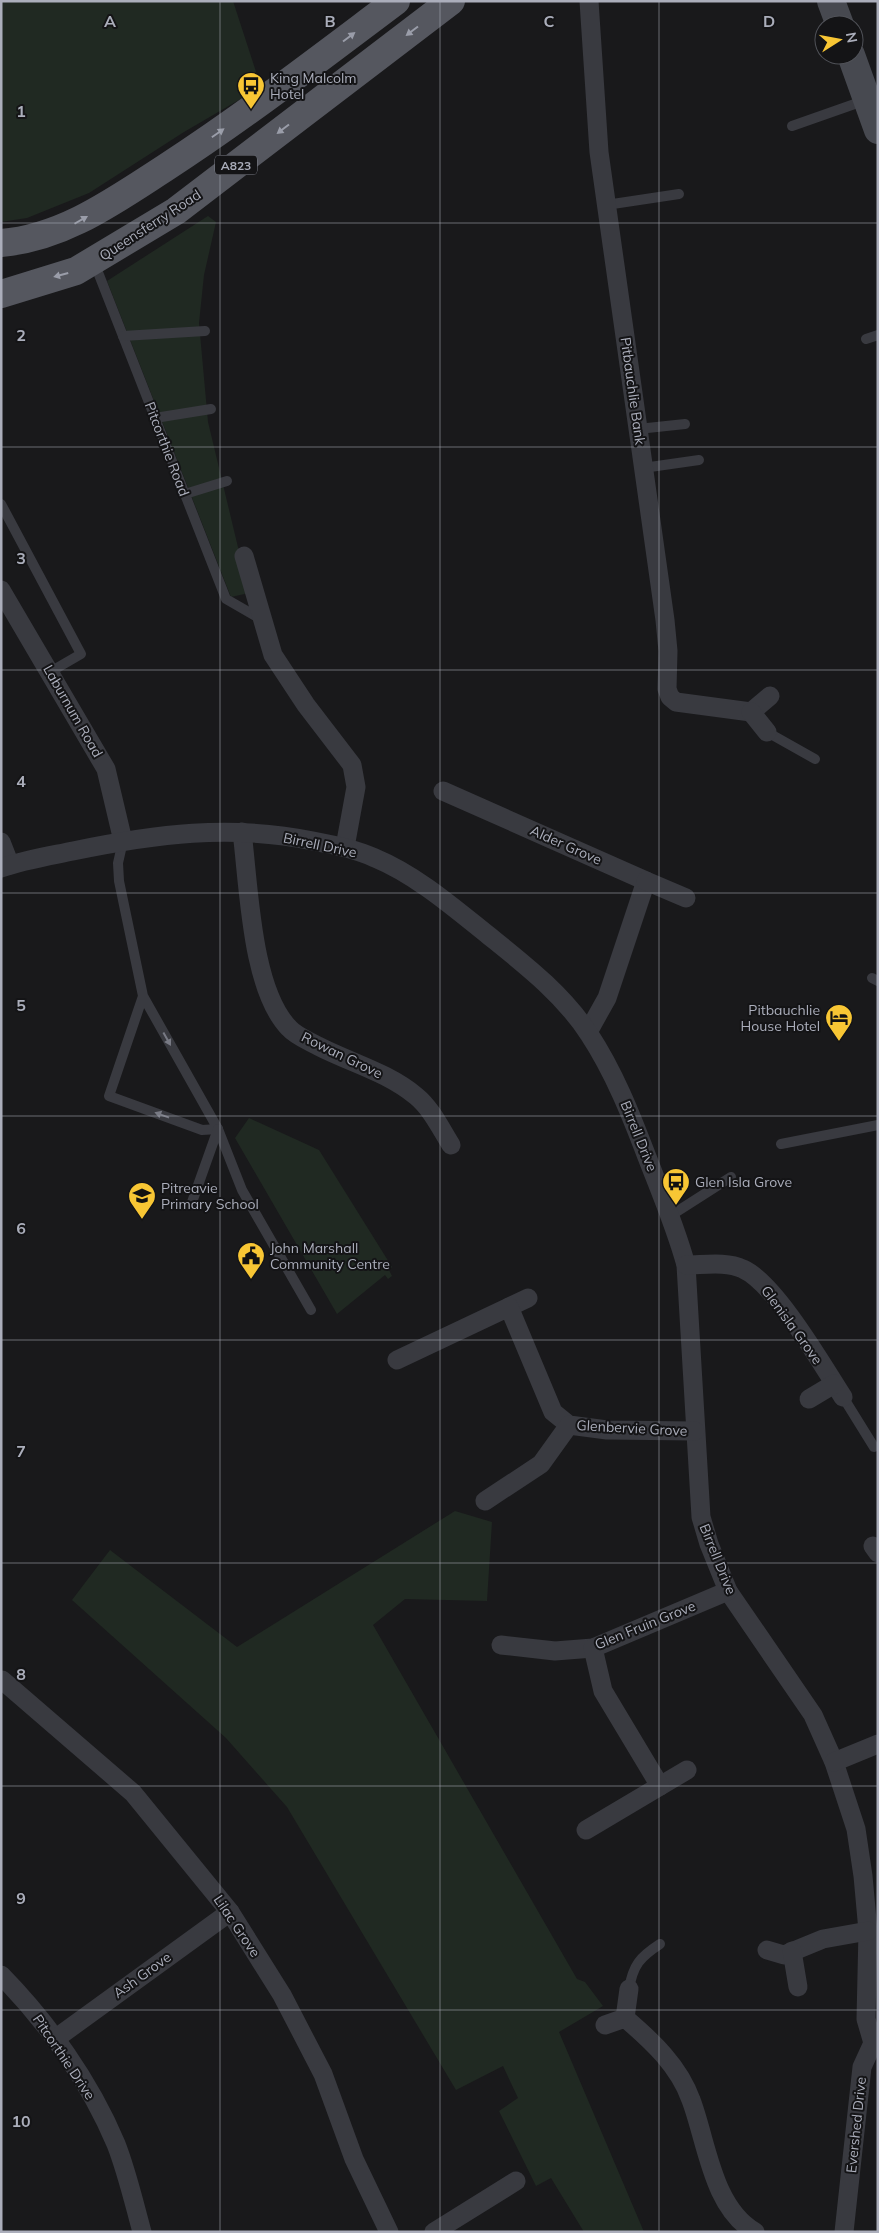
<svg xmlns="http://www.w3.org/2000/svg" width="879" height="2233" viewBox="0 0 879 2233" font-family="Mulish,sans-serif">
	<rect width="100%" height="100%" fill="#19191b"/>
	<g fill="#202922">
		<polygon points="1,1 233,1 261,87 184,132 89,193 27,218 1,222"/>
		<polygon points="208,216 216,222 204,275 199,323 208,422 249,593 231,597 107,281"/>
		<polygon points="249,1118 319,1150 392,1267 389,1270 392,1276 388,1279 385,1275 337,1314 235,1138"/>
		<polygon points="455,1511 492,1522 487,1601 405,1599 373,1625 577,1979 585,1982 603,2006 559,2032 644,2232 584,2232 551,2178 536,2186 499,2111 518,2098 503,2066 456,2090 287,1807 226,1738 72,1600 110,1550 237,1647"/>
	</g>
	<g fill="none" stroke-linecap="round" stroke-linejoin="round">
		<g stroke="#393a40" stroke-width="10">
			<polyline points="792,126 866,100"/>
			<polyline points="606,205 679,194"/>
			<polyline points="94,262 226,599 261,619"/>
			<polyline points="123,336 205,331"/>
			<polyline points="866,339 878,335"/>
			<polyline points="155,418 211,409"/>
			<polyline points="638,429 685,424"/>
			<polyline points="643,468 699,460"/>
			<polyline points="185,494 227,481"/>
			<polyline points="1,504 81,654 50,672"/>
			<polyline points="767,732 815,759"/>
			<polyline points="123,841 118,863 119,881 143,996 218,1129 202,1130 109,1096 143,996"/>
			<polyline points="872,978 878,981"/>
			<polyline points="218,1129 242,1190 311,1310"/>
			<polyline points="781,1144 878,1125"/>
			<polyline points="191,1205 218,1129"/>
			<polyline points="670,1216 731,1177"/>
			<polyline points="843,1397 874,1447"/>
			<path d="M 629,1989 C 633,1965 640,1957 660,1944"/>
		</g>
		<g stroke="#393a40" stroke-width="19">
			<polyline points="589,1 599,152 665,620 668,651 667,689 670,697 676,702 751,712 770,696"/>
			<polyline points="244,556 273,655 306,705 352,765 356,787 345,847"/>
			<polyline points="1,590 106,769 123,841"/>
			<polyline points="751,712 767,732"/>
			<polyline points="443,791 646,881 607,998 588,1032"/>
			<path d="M 242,832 C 249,886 251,989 289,1028 C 296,1036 309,1041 318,1046 C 351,1063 387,1072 416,1096 C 431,1108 441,1129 451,1145"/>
			<polyline points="1,842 10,865"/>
			<path d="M 1,868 C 24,860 49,856 73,851 C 155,834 230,824 313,841 C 334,845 355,849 375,858 C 416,875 453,907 488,935 C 524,964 563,994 589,1034 C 614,1072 631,1115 647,1157 C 661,1193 676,1228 686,1265 L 701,1517 L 709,1544 L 728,1591 L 813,1715 L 834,1762 L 856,1829 L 863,1876 L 868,1931 L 866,2019 L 873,2043 L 862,2067 L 844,2232"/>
			<polyline points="646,881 686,898"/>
			<path d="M 686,1265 C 704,1265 726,1261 743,1269 C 775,1283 823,1366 843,1397"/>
			<polyline points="509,1307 528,1298"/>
			<polyline points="397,1360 509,1307 553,1412 569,1425 607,1430 695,1431"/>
			<polyline points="809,1399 834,1384"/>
			<polyline points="485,1501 541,1464 569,1425"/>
			<polyline points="873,1546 878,1553"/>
			<polyline points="501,1645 555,1651 593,1648 728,1591"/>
			<polyline points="2,1680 133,1793 230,1912 282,1995 323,2074 354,2159 389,2232"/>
			<polyline points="834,1762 878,1744"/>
			<polyline points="660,1786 687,1770"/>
			<polyline points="586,1830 660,1786 603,1691 593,1648"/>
			<polyline points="767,1950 784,1955 823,1939 868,1931"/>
			<polyline points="792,1951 798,1987"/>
			<path d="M 1,1975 C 48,2023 90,2082 116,2144 C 127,2172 134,2203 142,2232"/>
			<polyline points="625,2018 629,1989"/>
			<path d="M 605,2025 L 625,2018 C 652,2041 679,2066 691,2100 C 707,2142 712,2207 755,2232"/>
			<polyline points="55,2039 230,1912"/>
			<polyline points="434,2232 516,2181"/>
		</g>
		<g stroke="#474950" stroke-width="28">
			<polyline points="831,1 840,25"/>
			<polyline points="851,55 878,130"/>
		</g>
		<g stroke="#55575f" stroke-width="28">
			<path d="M 1,243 C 63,238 114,201 165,168 C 245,116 320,58 396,1"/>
			<polyline points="1,294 76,271 176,211 451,1"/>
		</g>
	</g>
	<defs><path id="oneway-solid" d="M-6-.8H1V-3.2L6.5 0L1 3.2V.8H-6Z" transform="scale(1.25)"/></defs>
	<g fill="#9a9da9">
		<use href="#oneway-solid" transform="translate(412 31) rotate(143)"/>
		<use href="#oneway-solid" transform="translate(349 37) rotate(-37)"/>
		<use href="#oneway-solid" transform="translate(283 129) rotate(143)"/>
		<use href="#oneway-solid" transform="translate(218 133) rotate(-35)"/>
		<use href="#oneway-solid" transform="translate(81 220) rotate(-30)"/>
		<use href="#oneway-solid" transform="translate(61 275) rotate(165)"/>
	</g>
	<g fill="#787a84">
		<use href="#oneway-solid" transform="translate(167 1039) rotate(61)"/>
		<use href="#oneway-solid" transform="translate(162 1115) rotate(-160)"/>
	</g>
	<path fill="none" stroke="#abaebb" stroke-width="1" stroke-opacity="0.55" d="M 220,1 L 220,2232M 440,1 L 440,2232M 659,1 L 659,2232M 1,223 L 878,223M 1,447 L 878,447M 1,670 L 878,670M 1,893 L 878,893M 1,1116 L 878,1116M 1,1340 L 878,1340M 1,1563 L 878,1563M 1,1786 L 878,1786M 1,2010 L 878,2010"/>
	<defs>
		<symbol id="bus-pin" viewBox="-11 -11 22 30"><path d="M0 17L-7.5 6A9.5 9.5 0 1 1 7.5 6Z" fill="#f8c634" stroke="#141416"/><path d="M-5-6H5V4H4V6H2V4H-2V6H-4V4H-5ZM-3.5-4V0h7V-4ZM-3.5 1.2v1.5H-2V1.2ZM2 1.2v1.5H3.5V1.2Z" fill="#111"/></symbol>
		<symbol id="hotel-pin" viewBox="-11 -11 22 30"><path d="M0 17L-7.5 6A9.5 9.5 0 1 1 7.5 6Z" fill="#f8c634" stroke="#141416"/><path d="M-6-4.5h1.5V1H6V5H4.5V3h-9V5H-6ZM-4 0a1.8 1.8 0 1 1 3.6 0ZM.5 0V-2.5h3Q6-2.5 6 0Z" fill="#111"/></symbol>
		<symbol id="school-pin" viewBox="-11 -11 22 30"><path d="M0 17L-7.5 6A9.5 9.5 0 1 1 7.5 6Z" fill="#f8c634" stroke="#141416"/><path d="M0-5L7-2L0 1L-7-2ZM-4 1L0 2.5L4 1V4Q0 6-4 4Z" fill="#111"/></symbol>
		<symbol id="civic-pin" viewBox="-11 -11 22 30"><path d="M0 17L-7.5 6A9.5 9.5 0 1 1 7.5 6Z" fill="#f8c634" stroke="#141416"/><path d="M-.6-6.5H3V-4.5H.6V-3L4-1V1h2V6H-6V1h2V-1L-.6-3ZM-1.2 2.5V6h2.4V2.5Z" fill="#111"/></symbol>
	</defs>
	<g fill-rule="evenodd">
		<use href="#bus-pin" x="235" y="70" width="32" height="43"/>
		<use href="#hotel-pin" x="823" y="1002" width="32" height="43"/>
		<use href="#bus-pin" x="660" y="1166" width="32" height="43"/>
		<use href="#school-pin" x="126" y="1180" width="32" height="43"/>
		<use href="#civic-pin" x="235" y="1240" width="32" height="43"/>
	</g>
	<g text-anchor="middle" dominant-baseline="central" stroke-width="4" stroke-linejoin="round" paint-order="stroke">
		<rect fill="#141416" stroke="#7e808a" stroke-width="1" x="215" y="155.5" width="42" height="19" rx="4"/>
		<g font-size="12" font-weight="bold" fill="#abaebb">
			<text x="236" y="165">A823</text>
		</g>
		<g font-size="14" fill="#abaebb" stroke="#141416" text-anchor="start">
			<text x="270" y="78">King Malcolm<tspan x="270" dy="16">Hotel</tspan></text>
			<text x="820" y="1010" text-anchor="end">Pitbauchlie<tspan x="820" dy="16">House Hotel</tspan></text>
			<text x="695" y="1182">Glen Isla Grove</text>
			<text x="161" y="1188">Pitreavie<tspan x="161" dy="16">Primary School</tspan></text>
			<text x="270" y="1248">John Marshall<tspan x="270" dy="16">Community Centre</tspan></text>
		</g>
		<g font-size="14" fill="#abaebb" stroke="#141416">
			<text transform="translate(150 225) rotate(-33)">Queensferry Road</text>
			<text transform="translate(633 391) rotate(82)">Pitbauchlie Bank</text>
			<text transform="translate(167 449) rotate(69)">Pitcorthie Road</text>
			<text transform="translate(73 711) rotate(60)">Laburnum Road</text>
			<text transform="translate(320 845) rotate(12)">Birrell Drive</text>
			<text transform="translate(566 845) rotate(24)">Alder Grove</text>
			<text transform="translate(342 1055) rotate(26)">Rowan Grove</text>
			<text transform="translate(639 1136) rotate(68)">Birrell Drive</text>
			<text transform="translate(792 1325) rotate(54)">Glenisla Grove</text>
			<text transform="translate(632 1428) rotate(3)">Glenbervie Grove</text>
			<text transform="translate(718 1559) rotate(68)">Birrell Drive</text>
			<text transform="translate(645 1625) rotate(-22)">Glen Fruin Grove</text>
			<text transform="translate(237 1926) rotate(56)">Lilac Grove</text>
			<text transform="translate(142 1975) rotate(-36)">Ash Grove</text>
			<text transform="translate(64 2057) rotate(56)">Pitcorthie Drive</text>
			<text transform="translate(856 2125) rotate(-84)">Evershed Drive</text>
		</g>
	</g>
	<g font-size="16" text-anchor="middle" font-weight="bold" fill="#abaebb" stroke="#141416" stroke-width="4" stroke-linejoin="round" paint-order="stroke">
		<text x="110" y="27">A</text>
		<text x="330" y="27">B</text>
		<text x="549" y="27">C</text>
		<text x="769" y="27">D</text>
		<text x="21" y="117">1</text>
		<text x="21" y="341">2</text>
		<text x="21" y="564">3</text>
		<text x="21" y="787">4</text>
		<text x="21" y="1011">5</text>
		<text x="21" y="1234">6</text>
		<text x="21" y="1457">7</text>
		<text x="21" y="1680">8</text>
		<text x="21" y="1904">9</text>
		<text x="21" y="2127">10</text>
	</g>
	<rect width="879" height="2233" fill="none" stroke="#abaebb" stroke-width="5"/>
	<g transform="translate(839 40) rotate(79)"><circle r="24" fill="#141416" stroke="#505258"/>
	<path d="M0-4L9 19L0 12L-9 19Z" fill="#f8c634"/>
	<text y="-8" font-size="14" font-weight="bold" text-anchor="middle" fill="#abaebb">N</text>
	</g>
</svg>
